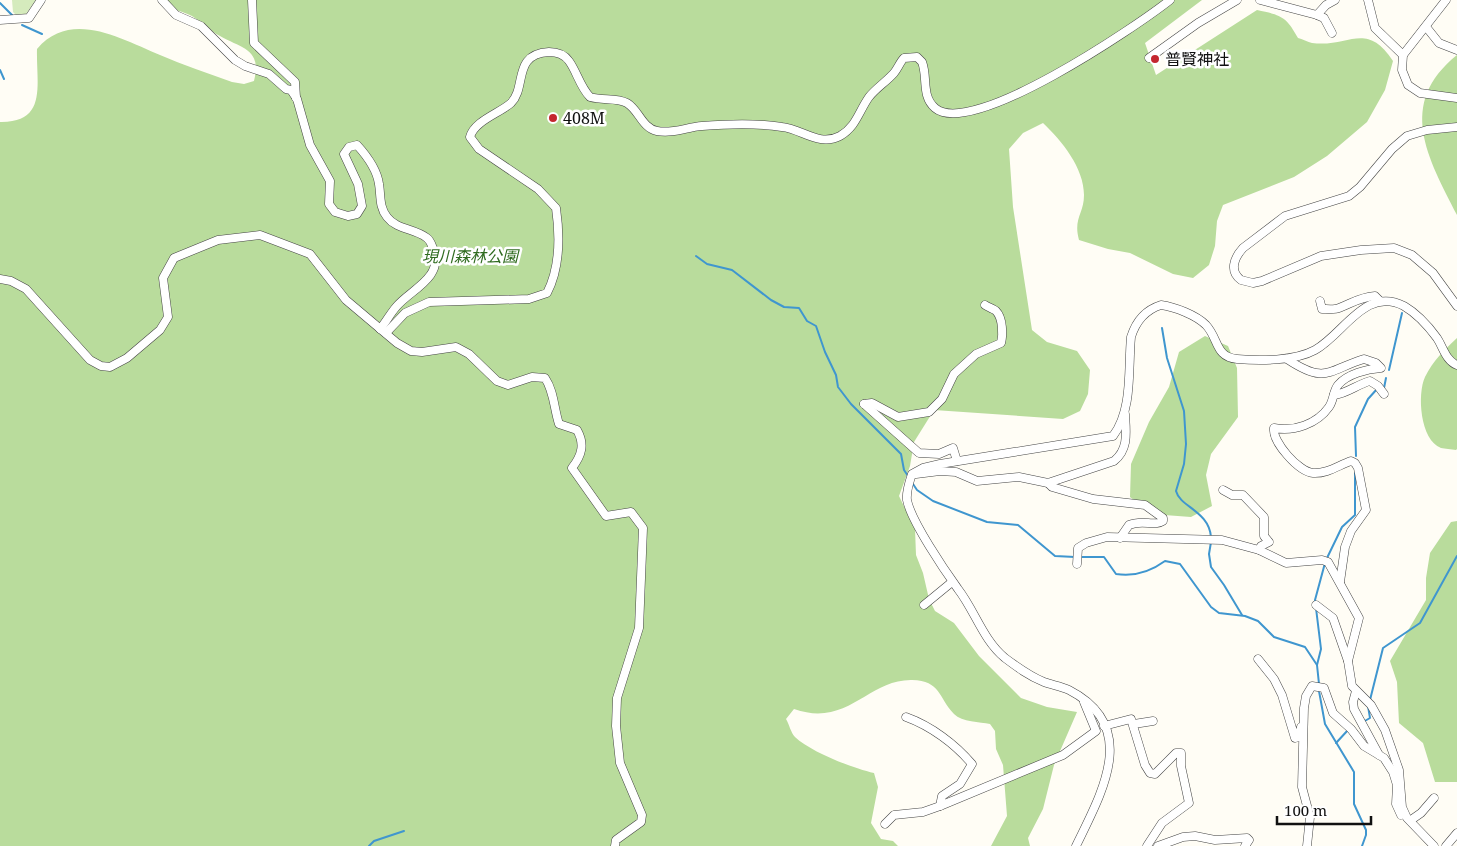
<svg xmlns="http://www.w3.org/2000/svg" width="1457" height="846" viewBox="0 0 1457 846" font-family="'Noto Serif','Noto Sans JP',serif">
	<rect width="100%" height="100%" fill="#fffdf5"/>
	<polygon fill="#d5ebbd" points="12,0 36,0 26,14 18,17 13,12"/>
	<g fill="#b9dc9c">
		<path d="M 158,0 L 1202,0 L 1145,43 L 1156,75 L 1257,10 C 1281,15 1286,16 1298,38 C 1302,39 1308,42 1312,43 C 1349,48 1366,20 1393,61 L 1385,90 L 1367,122 L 1327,156 L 1294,177 L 1223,205 L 1217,221 L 1215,246 L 1209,265 L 1193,278 L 1173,274 L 1130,253 L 1108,249 L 1079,240 C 1073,218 1084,214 1084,195 C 1084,168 1062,141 1043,123 L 1023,133 L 1009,149 L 1013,207 L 1032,330 L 1047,342 L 1077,351 L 1090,370 L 1088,394 L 1080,411 L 1063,419 L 934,410 L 914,442 L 910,466 L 899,496 L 915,529 L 916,555 L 923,573 L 929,599 L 935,611 L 954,623 L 979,656 L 1021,698 L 1047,707 L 1077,712 L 1054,765 L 1043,809 L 1028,838 L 1030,846 L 991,846 L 1007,816 L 1003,765 L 996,749 L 995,731 L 990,724 C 980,722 962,722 954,714 C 938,697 941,681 912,680 C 868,679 848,728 794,709 L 786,719 C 789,724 791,733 795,737 C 811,752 852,768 874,773 L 878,787 L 871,823 L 881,839 L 893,841 L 898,846 L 0,846 L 0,122 C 48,123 36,84 37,49 C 71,9 121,39 160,55 C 183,65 208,73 232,82 L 244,84 L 254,81 C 262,49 243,49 220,36 C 210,31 202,22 192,16 C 180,10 168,9 158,0 Z"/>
		<path d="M 1457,55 L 1457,215 C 1428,158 1396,104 1457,55 Z"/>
		<polygon points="1205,336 1228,346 1237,368 1238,417 1211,454 1206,475 1212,506 1191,517 1151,514 1130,497 1131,464 1149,422 1169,387 1179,352"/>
		<path d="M 1457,338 L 1457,449 L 1456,450 C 1451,449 1445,449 1441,448 C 1420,440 1417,394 1425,377 C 1433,361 1444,350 1457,338 Z"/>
		<polygon points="1457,521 1457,782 1435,782 1423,743 1399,723 1397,682 1390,661 1426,600 1426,578 1430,553 1451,522"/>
	</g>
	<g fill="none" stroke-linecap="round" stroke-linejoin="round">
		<g stroke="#3f96cf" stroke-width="2">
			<polyline points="0,3 12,15"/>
			<polyline points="22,25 42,34"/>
			<polyline points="0,70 4,79"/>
			<polyline points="696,256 707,264 732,270 771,300 784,307 799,308 807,321 816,326 825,352 836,375 838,387 851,404 901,454 904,470 908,476"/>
			<path d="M 1162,328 L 1167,358 L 1184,411 L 1186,444 L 1184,464 L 1176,491 C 1180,507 1209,511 1211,537"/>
			<polyline points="1389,370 1402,313"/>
			<polyline points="1384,388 1386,378"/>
			<polyline points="1356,456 1355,427 1368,399 1377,389"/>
			<polyline points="913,484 917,490 933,501 987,522 1018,525 1055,556 1075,557"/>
			<polyline points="1211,542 1209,554 1211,567 1224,585 1242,615"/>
			<path d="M 1079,557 L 1104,557 L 1116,574 C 1135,577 1150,572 1165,561 L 1180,564 L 1211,607 L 1219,613 L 1245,616 L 1258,621 L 1274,637 L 1305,647 L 1317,665 L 1319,684"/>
			<polyline points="1327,558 1342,527 1355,515 1355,473"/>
			<polyline points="1317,665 1321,649 1315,600 1325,563"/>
			<polyline points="1319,691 1325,724 1354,772 1354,804 1366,830 1366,835 1362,846"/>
			<polyline points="1370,700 1383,648 1420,623 1457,556"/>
			<polyline points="1363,722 1370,718 1368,706"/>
			<polyline points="1336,743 1348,730"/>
			<polyline points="369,846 374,841 404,831"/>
		</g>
		<defs>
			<g id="minor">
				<path d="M 162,0 L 176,15 L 201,26 L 235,60 L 245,66 L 269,74 L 286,89 L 291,90 L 297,99 L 310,145 L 330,181 L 329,204 L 335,212 L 348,216 L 357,214 L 362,206 L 358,184 L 344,154 L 349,147 L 357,145 C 367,156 377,170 379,184 C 381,196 379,207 387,217 C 397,230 414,228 427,238 C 431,241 432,246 434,251 C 443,278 410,290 396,307 C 390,314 386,322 380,329"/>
				<polyline points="252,0 254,43 295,82 296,98"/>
				<polyline points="1260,0 1317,15 1326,5 1335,0"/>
				<polyline points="1368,0 1375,28 1403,55"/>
				<polyline points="1446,0 1403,55 1402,70 1408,85 1420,93 1457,98"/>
				<polyline points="1317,15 1324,18 1332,33"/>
				<polyline points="0,20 29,18 41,0"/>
				<polyline points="1427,28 1439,43 1457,50"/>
				<polyline points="1149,58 1198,23 1237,0"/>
				<path d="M 1457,127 L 1427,130 L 1407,136 L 1392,149 L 1360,187 L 1349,196 L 1285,216 L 1243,248 C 1234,258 1229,271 1241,280 L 1253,283 L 1262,281 L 1321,256 L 1361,250 L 1394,248 L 1412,255 L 1433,273 L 1457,306"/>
				<path d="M 0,279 L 11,281 L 26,289 L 90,360 L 101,366 L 110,367 L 127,358 L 160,330 L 168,317 L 163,278 L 174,258 L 218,240 L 260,235 L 310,254 L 346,300 L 397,343 L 411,351 L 422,352 L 456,347 L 469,354 L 497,381 L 508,385 L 532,377 L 545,378 C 554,391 554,409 559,424 L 577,430 C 585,444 582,455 572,468 L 606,516 L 631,512 L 643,528 L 639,628 L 617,698 L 616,726 L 620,763 L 642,815 L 641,822 L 616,840 L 615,846"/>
				<path d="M 1320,301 L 1322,309 C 1327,309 1335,310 1339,308 C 1352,303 1360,297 1375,296 L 1380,301"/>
				<path d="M 386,333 L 405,313 L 429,302 L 529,299 L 547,293 C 560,268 560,236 556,208 L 538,189 L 479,149 L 470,137 C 474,121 500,113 511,103 C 527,87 512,54 549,52 C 556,52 564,54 569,61 C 577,72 580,87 590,97 C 603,101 616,97 627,103 C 639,110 642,128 657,131 C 673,134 687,127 702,126 C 728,124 757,123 782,127 C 802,129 819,147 840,136 C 856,127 859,111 869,97 C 876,88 886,82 894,73 C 898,68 900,62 904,58 L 917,57 L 922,62 C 928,77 921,96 935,108 C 971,139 1137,26 1170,0"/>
				<path d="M 1287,359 C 1326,385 1328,370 1364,359 L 1376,363 L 1381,368 C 1367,369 1347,374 1338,385 C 1333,391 1334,400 1329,407 C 1317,424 1294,432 1274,428 C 1272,442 1299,472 1313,473 C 1327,474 1339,465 1351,461 L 1355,463 L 1358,468 L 1366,510 L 1351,531 L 1345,547 L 1340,582"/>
				<path d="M 1334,395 C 1346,394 1358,384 1370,381 L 1378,386 L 1384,394"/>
				<path d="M 864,404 L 872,403 L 898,417 L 929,412 L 942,399 L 954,374 L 976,354 L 1001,343 C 1003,335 1003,318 996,311 C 994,309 988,307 985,305"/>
				<polyline points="864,404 919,453 939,454 953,448 957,461"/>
				<path d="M 916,474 L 940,471 L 956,472 L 977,481 L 1019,477 L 1048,483 L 1114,461 C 1129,449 1126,432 1125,414"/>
				<path d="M 1048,483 L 1052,487 L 1093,499 L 1145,505 L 1163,518 L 1163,521 C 1154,527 1143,519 1129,525 L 1120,538"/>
				<polyline points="1223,490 1232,495 1243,495 1264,517 1264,536 1269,542 1261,546 1259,550"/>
				<polyline points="1077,564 1078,548 1086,543 1107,537 1222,540 1259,550 1286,563 1322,560 1328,562 1359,618 1348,661 1352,686 1371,705 1385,730 1399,770 1402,807 1407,818 1434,846"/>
				<polyline points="924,605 952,582"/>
				<polyline points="1316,605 1333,618 1348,661"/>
				<polyline points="1258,659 1274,679 1282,695 1295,738 1299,737 1301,727"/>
				<polyline points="1356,691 1353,702 1354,709 1379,755"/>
				<path d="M 906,717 C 931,726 955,744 972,764 L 960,784 L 942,796 L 940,806"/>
				<polyline points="1134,724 1153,721"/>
				<polyline points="1104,726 1131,719 1145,765 1150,773 1155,774 1176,753 1181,753 1181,766 1189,803 1162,823 1147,846"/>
				<polyline points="1411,820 1421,813 1434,798"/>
				<polyline points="885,824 894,815 923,812 940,806 1063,755 1096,731 1084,702"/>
				<path d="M 1076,846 C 1101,794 1141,727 1069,690 C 1061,686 1052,685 1044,682 C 1029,676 1017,667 1005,658 C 983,640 975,611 958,589 C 945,571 911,521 907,500 C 906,491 909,483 912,474 L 923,468 L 940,464 L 1113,436 C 1133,410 1128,368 1131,337 C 1136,321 1145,310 1161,305 C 1175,307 1196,315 1206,325 C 1219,339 1215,357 1237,359 C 1260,361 1295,361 1315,350 C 1344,334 1365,286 1404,306 C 1416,313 1429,327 1437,338 C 1443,347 1446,361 1457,365"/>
				<polyline points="1158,846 1183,837 1195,836 1215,840 1247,838 1249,840 1245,846"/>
				<polyline points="1307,846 1310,817 1302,787 1304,708 1306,696 1312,686 1324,688 1333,713 1351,729 1364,746 1384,758 1393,772 1397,785 1396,804 1401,815"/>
				<polyline points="1446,846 1457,833"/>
			</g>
		</defs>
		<use href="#minor" stroke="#444" stroke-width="9"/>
		<use href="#minor" stroke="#fff" stroke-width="8"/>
	</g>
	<g fill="#c4262e" stroke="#fff" stroke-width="2">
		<circle cx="1155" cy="59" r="5"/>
		<circle cx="553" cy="118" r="5"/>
	</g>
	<g text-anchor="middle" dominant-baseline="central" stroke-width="5" stroke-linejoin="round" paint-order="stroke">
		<g font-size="16" fill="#111" stroke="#fff" text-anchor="start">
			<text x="1165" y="59">普賢神社</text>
			<text x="563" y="118">408M</text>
		</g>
		<g font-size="16" font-style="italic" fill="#2f6b1f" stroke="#fff">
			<text x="470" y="256">現川森林公園</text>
		</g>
	</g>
	<path d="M1277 816v8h94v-8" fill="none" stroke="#111111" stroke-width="2.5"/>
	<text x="1284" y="816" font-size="15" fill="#111111" stroke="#ffffff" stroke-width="4" paint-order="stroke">100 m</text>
</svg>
